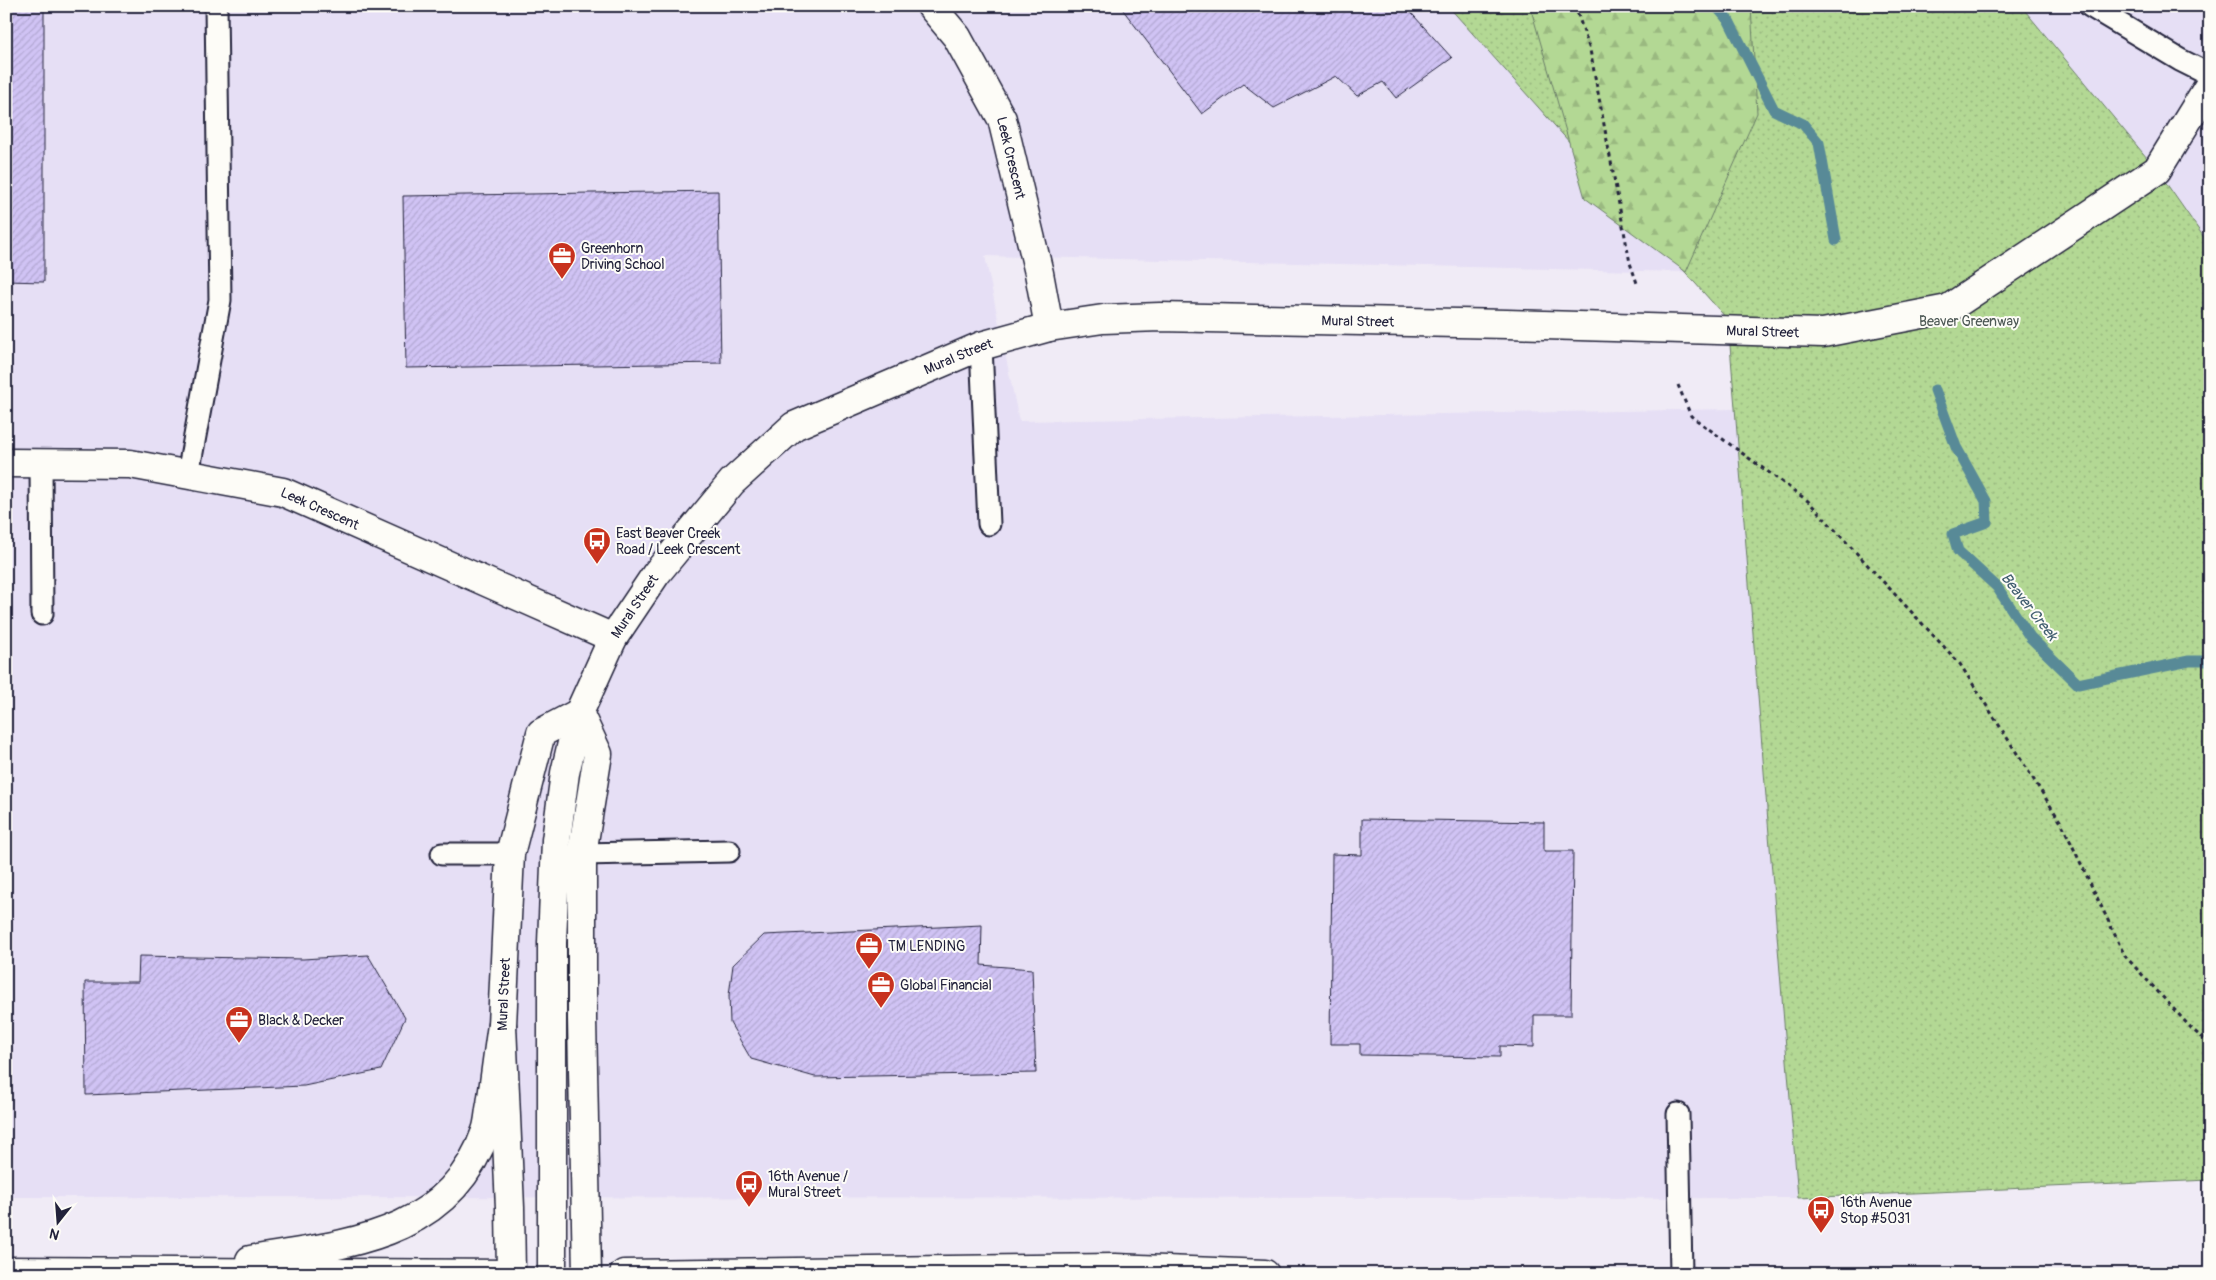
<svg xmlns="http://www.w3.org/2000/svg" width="2216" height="1280" viewBox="0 0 2216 1280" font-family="Pangolin,sans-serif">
	<defs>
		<pattern id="grass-dots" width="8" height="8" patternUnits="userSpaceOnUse" patternTransform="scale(1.25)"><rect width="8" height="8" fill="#b3d894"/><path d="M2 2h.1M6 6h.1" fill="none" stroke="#9ab980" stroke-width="1.8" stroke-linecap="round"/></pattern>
		<pattern id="forest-firs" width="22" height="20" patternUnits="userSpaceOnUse" patternTransform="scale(1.25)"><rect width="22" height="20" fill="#b3d894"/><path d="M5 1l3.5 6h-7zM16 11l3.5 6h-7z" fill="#9ab980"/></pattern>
		<pattern id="building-hatch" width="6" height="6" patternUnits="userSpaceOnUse" patternTransform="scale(1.25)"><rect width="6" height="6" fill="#d0c3f4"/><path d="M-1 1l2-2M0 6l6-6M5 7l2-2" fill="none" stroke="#b2a7d2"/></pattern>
	</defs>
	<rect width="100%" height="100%" fill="#f0ebf6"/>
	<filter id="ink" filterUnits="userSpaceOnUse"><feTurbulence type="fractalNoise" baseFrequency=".02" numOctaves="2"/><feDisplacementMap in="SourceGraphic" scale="10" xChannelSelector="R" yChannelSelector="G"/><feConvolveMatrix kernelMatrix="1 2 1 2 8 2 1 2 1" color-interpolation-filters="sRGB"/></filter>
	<g filter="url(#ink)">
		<g fill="#e6dff5">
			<polygon points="6,6 1449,6 1686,272 985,256 1019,421 1735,409 1798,1198 6,1197"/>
			<polygon points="2021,6 2210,6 2210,246 2157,170"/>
		</g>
		<polygon fill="url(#grass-dots)" stroke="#6a7d68" points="1448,6 2021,6 2157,170 2210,246 2210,1180 1798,1198 1728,320"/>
		<polygon fill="url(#forest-firs)" stroke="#6a7d68" points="1530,6 1751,6 1757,113 1686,272 1585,198"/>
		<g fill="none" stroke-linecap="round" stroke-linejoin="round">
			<g stroke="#598a97" stroke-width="11">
				<polyline points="1716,6 1729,21 1774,110 1803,124 1819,143 1836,240"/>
				<polyline points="1935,390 1956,447 1986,501 1987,522 1953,534 1958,551 1997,587 2030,637 2078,684 2189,661 2210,661"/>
			</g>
		</g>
		<g fill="url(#building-hatch)" stroke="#22223b">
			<polygon points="6,6 44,6 44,282 6,281"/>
			<polygon points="1120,6 1405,6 1452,58 1396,98 1383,82 1357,96 1336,76 1274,108 1243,84 1202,114"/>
			<polygon points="718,191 721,363 406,368 403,196"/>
			<polygon points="1362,819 1544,822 1544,851 1573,851 1571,1015 1534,1015 1534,1047 1500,1046 1500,1057 1360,1055 1360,1044 1330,1044 1332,854 1362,855"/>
			<polygon points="982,925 981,965 1032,969 1036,1073 815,1077 751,1059 730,1023 729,995 733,965 764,935"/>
			<polygon points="368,955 405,1018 381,1070 304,1086 86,1095 85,982 138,982 139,956 303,959"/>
		</g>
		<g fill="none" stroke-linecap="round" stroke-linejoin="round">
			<defs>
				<g id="lane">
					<polyline points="2090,6 2180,60 2210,75"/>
					<polyline points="981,346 989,524"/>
					<polyline points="41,463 42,614"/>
					<polyline points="188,474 220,300 216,6"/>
					<polyline points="442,854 510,854"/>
					<polyline points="582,854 729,851"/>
					<polyline points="1678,1114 1681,1274"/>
				</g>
				<g id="street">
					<path id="s1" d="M 931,6 L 957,37 L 1002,119 L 1039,273 L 1049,327"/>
					<path id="s2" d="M 6,463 L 130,464 L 283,492 L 613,638"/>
					<polyline points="579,713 598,754 582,854 582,1019 587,1274"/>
					<path id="s3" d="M 511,1274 L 510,1208 L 502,1025 L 510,854 L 541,733 L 579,713 L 613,638 L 656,574 L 732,482 L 794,426 L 981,346 L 1049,327 L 1103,319 L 1160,317 L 1507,324 L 1823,333 L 1948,309 L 2157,170 L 2210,84"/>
				</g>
				<g id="secondary">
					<path d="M 250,1260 C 345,1244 449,1238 486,1131 C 489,1123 489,1113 491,1104 C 495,1078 498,1052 502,1025"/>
					<polyline points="6,1271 512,1274"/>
					<polyline points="552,1274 552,943 556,840 565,773 579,713"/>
					<polyline points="624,1274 1115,1268 1265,1274"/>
				</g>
			</defs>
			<use href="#lane" stroke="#22223b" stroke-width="25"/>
			<use href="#street" stroke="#22223b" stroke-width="31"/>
			<use href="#secondary" stroke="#22223b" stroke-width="31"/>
			<g stroke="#22223b" stroke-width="3" stroke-dasharray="4 4" stroke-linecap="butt">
				<polyline points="1575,6 1590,50 1630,263 1638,286"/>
				<polyline points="1678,385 1691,416 1808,501 1960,664 2062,824 2125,956 2193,1030 2210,1044"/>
			</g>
			<use href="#lane" stroke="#fdfcf7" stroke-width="21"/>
			<use href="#street" stroke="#fdfcf7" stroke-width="28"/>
			<use href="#secondary" stroke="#fdfcf7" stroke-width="28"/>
		</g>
	</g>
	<defs>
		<symbol id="office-pin" viewBox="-11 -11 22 30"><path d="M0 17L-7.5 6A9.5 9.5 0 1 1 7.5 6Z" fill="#c8321e" stroke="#fdfcf7"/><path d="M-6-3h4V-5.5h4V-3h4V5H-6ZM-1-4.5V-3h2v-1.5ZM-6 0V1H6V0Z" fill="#fff"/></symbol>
		<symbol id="bus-pin" viewBox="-11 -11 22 30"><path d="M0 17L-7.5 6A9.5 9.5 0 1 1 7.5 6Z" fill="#c8321e" stroke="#fdfcf7"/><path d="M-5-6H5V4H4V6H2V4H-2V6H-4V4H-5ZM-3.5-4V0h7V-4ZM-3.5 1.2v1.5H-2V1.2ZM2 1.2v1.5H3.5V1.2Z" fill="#fff"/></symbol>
	</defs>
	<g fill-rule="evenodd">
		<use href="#office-pin" x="546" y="240" width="32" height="43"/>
		<use href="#bus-pin" x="581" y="525" width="32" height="43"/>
		<use href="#office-pin" x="853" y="930" width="32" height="43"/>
		<use href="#office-pin" x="865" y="969" width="32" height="43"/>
		<use href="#office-pin" x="223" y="1004" width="32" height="43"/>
		<use href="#bus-pin" x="733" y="1168" width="32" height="43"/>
		<use href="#bus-pin" x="1805" y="1194" width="32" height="43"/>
	</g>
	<g text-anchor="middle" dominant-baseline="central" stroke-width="4" stroke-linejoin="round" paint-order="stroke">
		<g font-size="14" fill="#22223b" stroke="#fdfcf7">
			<text stroke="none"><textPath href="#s1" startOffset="174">Leek Crescent</textPath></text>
			<text stroke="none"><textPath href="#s3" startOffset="1534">Mural Street</textPath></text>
			<text stroke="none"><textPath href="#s3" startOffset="1939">Mural Street</textPath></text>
			<text stroke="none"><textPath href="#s3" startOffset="1129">Mural Street</textPath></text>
			<text stroke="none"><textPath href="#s2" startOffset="320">Leek Crescent</textPath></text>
			<text stroke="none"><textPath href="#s3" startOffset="709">Mural Street</textPath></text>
			<text stroke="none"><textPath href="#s3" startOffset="280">Mural Street</textPath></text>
		</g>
		<g font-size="14" fill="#22223b" stroke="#fdfcf7" text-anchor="start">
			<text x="581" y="248">Greenhorn<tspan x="581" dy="16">Driving School</tspan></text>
			<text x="616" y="533">East Beaver Creek<tspan x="616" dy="16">Road / Leek Crescent</tspan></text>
			<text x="888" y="946">TM LENDING</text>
			<text x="900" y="985">Global Financial</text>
			<text x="258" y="1020">Black &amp; Decker</text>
			<text x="768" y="1176">16th Avenue /<tspan x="768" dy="16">Mural Street</tspan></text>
			<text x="1840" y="1202">16th Avenue<tspan x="1840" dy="16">Stop #5031</tspan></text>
		</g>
		<g font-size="14" fill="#4e5956" stroke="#fdfcf7">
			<text x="1969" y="321">Beaver Greenway</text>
		</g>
		<g font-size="15" font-style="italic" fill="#425f71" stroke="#fdfcf7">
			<text transform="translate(2029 607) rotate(52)">Beaver Creek</text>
		</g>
	</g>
	<rect width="2216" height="1280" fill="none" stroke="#fdfcf7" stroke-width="25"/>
	<rect x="12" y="12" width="2191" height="1255" fill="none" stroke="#22223b" stroke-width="2" filter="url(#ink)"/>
	<g transform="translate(58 1222) rotate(197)" stroke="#fdfcf7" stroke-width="4" paint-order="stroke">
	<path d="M0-4L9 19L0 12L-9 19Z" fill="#22223b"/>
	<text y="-8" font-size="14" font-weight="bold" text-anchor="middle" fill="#22223b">N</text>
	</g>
</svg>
